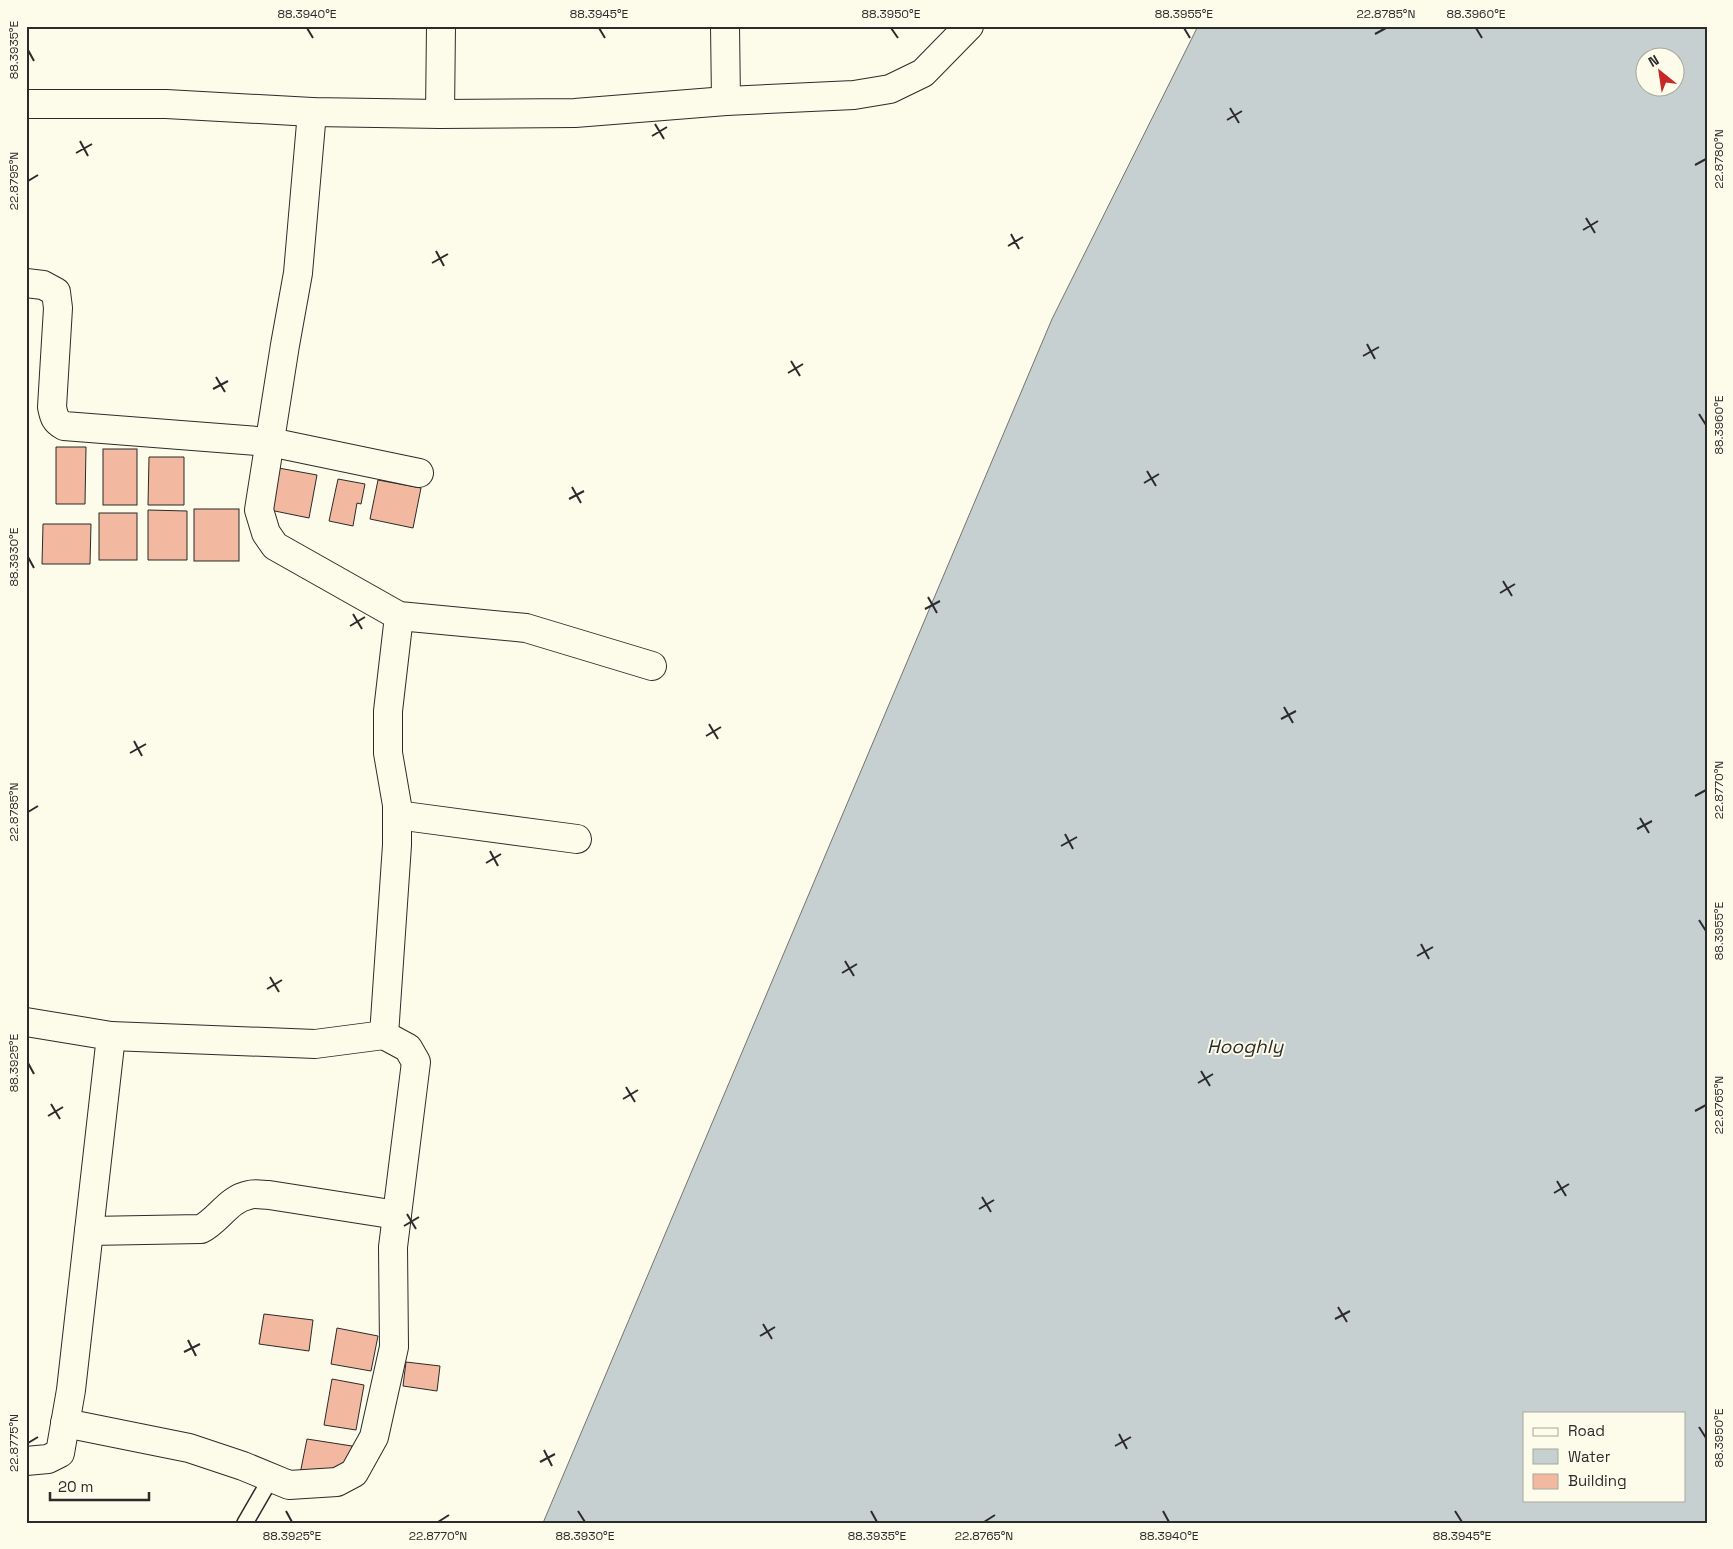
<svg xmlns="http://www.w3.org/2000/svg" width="1733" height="1549" viewBox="0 0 1733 1549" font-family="'Space Grotesk',sans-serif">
	<rect width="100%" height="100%" fill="#fdfbea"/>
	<path fill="#c7d0d0" stroke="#74746e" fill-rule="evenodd" d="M 1198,26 L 1707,26 L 1707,1523 L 543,1523 L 1052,319 ZM 1646,58 L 1676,58 L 1676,88 L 1646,88 ZM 1524,1413 L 1684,1413 L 1684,1500 L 1524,1500 Z"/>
	<g fill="#f2b8a0" stroke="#2b2b2b">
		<polygon points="56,447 86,447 85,504 56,504"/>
		<rect x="103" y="449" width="34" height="56"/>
		<polygon points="149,457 184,457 184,505 148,505"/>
		<polygon points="273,467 317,475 309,518 265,509"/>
		<polygon points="338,479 365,484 361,504 357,503 353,526 329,521"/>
		<polygon points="378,480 421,488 413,528 370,519"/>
		<rect x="194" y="509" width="45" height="52"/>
		<polygon points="148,510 187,511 187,560 148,560"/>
		<rect x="99" y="513" width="38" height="47"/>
		<polygon points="43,524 91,524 90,564 42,564"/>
		<polygon points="264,1314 313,1320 309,1351 259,1344"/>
		<polygon points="337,1328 378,1336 371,1371 331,1364"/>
		<polygon points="406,1362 440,1366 437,1391 403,1386"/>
		<polygon points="332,1379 364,1385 356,1430 324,1425"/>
		<polygon points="307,1439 352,1446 344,1487 299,1479"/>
	</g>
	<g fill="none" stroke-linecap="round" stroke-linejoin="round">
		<defs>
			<polyline id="lane" points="245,1523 271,1478"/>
			<g id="street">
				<polyline points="725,26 726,101"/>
				<polyline points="26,104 166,104 312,112 440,114 575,113 726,101 854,95 890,89 923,73 969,26"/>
				<polyline points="312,112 298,273 285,345 259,510 266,533 275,546 399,616 526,628 652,666"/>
				<polyline points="440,114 441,26"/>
				<path d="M 26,283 L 43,285 L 56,292 L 58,308 L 52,407 C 54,417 55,421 64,426 L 270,442 L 419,473"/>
				<polyline points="397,815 577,839"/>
				<polyline points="26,1022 111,1036 315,1044 384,1035 397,845 397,805 388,753 388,711 399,616"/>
				<path d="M 89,1231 L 201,1229 C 219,1220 228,1199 249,1195 C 255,1193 263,1195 269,1195 L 397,1215"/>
				<polyline points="65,1423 189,1448 243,1466 289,1485 337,1482 354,1473 374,1437 394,1347 393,1247 416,1062 408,1048 384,1035"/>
				<polyline points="26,1461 48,1459 60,1453 71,1390 111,1036"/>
			</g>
		</defs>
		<use href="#lane" stroke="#2b2b2b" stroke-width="18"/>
		<use href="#street" stroke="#2b2b2b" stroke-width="30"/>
		<use href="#lane" stroke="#fdfbea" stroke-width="15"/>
		<use href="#street" stroke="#fdfbea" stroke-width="28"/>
	</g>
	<path fill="none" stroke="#2b2b2b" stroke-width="2" d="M 307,28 L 313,38M 599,28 L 605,38M 891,28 L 898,38M 1184,28 L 1190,38M 1476,28 L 1482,38M 1375,34 L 1386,28M 28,50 L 34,61M 1230,108 L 1239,123M 1227,120 L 1242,111M 655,124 L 664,139M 652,136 L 667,127M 80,141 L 88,156M 76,153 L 92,144M 1695,165 L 1706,159M 28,181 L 38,175M 1586,218 L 1595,233M 1583,230 L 1598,221M 1011,234 L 1019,249M 1008,246 L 1023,237M 436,251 L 444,266M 432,263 L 448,254M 1367,344 L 1375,359M 1363,356 L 1379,347M 791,361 L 800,376M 788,373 L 803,364M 216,377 L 225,392M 213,389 L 228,381M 1699,414 L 1706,425M 1147,471 L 1156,486M 1144,483 L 1159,474M 572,487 L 581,503M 569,499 L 584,491M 28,557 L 34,568M 1503,581 L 1512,596M 1500,593 L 1515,584M 928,597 L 937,613M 925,609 L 940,601M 353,614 L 362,629M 350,626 L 365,617M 1284,707 L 1293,723M 1281,719 L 1296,711M 709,724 L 718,739M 706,736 L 721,727M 134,741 L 142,756M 130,753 L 146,744M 1695,796 L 1706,790M 28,812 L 38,806M 1640,818 L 1649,833M 1637,829 L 1652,821M 1065,834 L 1073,849M 1061,846 L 1077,837M 490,851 L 498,866M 486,863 L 501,854M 1699,920 L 1706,931M 1421,944 L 1429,959M 1417,956 L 1433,947M 845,961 L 854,976M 842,973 L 857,964M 270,977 L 279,992M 267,989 L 282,980M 28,1063 L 34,1074M 1201,1071 L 1210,1086M 1198,1083 L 1213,1074M 626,1087 L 635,1102M 623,1099 L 638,1090M 51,1104 L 60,1119M 1695,1111 L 1706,1105M 48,1116 L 63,1107M 1557,1181 L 1566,1196M 1554,1193 L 1569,1184M 982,1197 L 991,1212M 979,1209 L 994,1200M 407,1214 L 416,1229M 404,1226 L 419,1217M 1338,1307 L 1347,1322M 1335,1319 L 1350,1311M 763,1324 L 772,1339M 760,1336 L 775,1327M 188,1340 L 196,1356M 184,1352 L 200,1344M 1699,1427 L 1706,1438M 1119,1434 L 1127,1449M 28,1443 L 38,1437M 1115,1446 L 1131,1437M 544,1450 L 552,1466M 540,1462 L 555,1454M 286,1511 L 292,1522M 578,1511 L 585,1522M 871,1511 L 877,1522M 1163,1511 L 1169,1522M 1455,1511 L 1462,1522M 438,1522 L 449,1515M 984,1522 L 995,1515"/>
	<g text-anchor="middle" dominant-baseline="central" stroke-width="4" stroke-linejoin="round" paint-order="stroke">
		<g font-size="19" font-style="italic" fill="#2b2b2b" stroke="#fdfbea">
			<text x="1245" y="1046">Hooghly</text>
		</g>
	</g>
	<rect width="1733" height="1549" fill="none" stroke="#fdfbea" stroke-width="55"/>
	<rect x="1523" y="1412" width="162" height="90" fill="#fdfbea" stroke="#a9a89e"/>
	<rect x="1533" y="1428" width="25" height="8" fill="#fdfbea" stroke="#a9a89e"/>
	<text x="1568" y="1436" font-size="15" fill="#2b2b2b">Road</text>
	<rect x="1533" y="1449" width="25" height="15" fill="#c7d0d0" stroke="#a9a89e"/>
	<text x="1568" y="1462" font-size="15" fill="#2b2b2b">Water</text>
	<rect x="1533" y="1474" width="25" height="15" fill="#f2b8a0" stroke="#a9a89e"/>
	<text x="1568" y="1486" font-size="15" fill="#2b2b2b">Building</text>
	<g transform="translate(1660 72) rotate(330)"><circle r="24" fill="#fdfbea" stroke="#a9a89e"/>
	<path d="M0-4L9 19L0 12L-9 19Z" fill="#c62828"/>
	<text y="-8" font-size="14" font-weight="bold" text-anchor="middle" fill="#2b2b2b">N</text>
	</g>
	<path d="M50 1492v8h99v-8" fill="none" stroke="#2b2b2b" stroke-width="2.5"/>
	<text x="58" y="1492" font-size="15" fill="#2b2b2b" stroke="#fdfbea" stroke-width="4" paint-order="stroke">20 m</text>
	<rect x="28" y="28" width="1678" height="1494" fill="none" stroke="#2b2b2b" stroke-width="2"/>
	<g font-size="12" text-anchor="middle" fill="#2b2b2b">
		<text x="307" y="18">88.3940°E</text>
		<text x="599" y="18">88.3945°E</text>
		<text x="891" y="18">88.3950°E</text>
		<text x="1184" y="18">88.3955°E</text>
		<text x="1386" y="18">22.8785°N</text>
		<text x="1476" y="18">88.3960°E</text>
		<text transform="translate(14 50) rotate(-90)" y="4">88.3935°E</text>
		<text transform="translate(1719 159) rotate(-90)" y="4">22.8780°N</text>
		<text transform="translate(14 181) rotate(-90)" y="4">22.8795°N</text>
		<text transform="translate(1719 425) rotate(-90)" y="4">88.3960°E</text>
		<text transform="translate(14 557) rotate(-90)" y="4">88.3930°E</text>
		<text transform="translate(1719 790) rotate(-90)" y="4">22.8770°N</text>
		<text transform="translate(14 812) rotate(-90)" y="4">22.8785°N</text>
		<text transform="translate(1719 931) rotate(-90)" y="4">88.3955°E</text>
		<text transform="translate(14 1063) rotate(-90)" y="4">88.3925°E</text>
		<text transform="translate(1719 1105) rotate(-90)" y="4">22.8765°N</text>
		<text transform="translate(1719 1438) rotate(-90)" y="4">88.3950°E</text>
		<text transform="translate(14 1443) rotate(-90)" y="4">22.8775°N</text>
		<text x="292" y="1540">88.3925°E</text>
		<text x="438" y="1540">22.8770°N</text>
		<text x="585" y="1540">88.3930°E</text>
		<text x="877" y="1540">88.3935°E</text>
		<text x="984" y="1540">22.8765°N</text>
		<text x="1169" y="1540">88.3940°E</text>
		<text x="1462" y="1540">88.3945°E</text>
	</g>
</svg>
